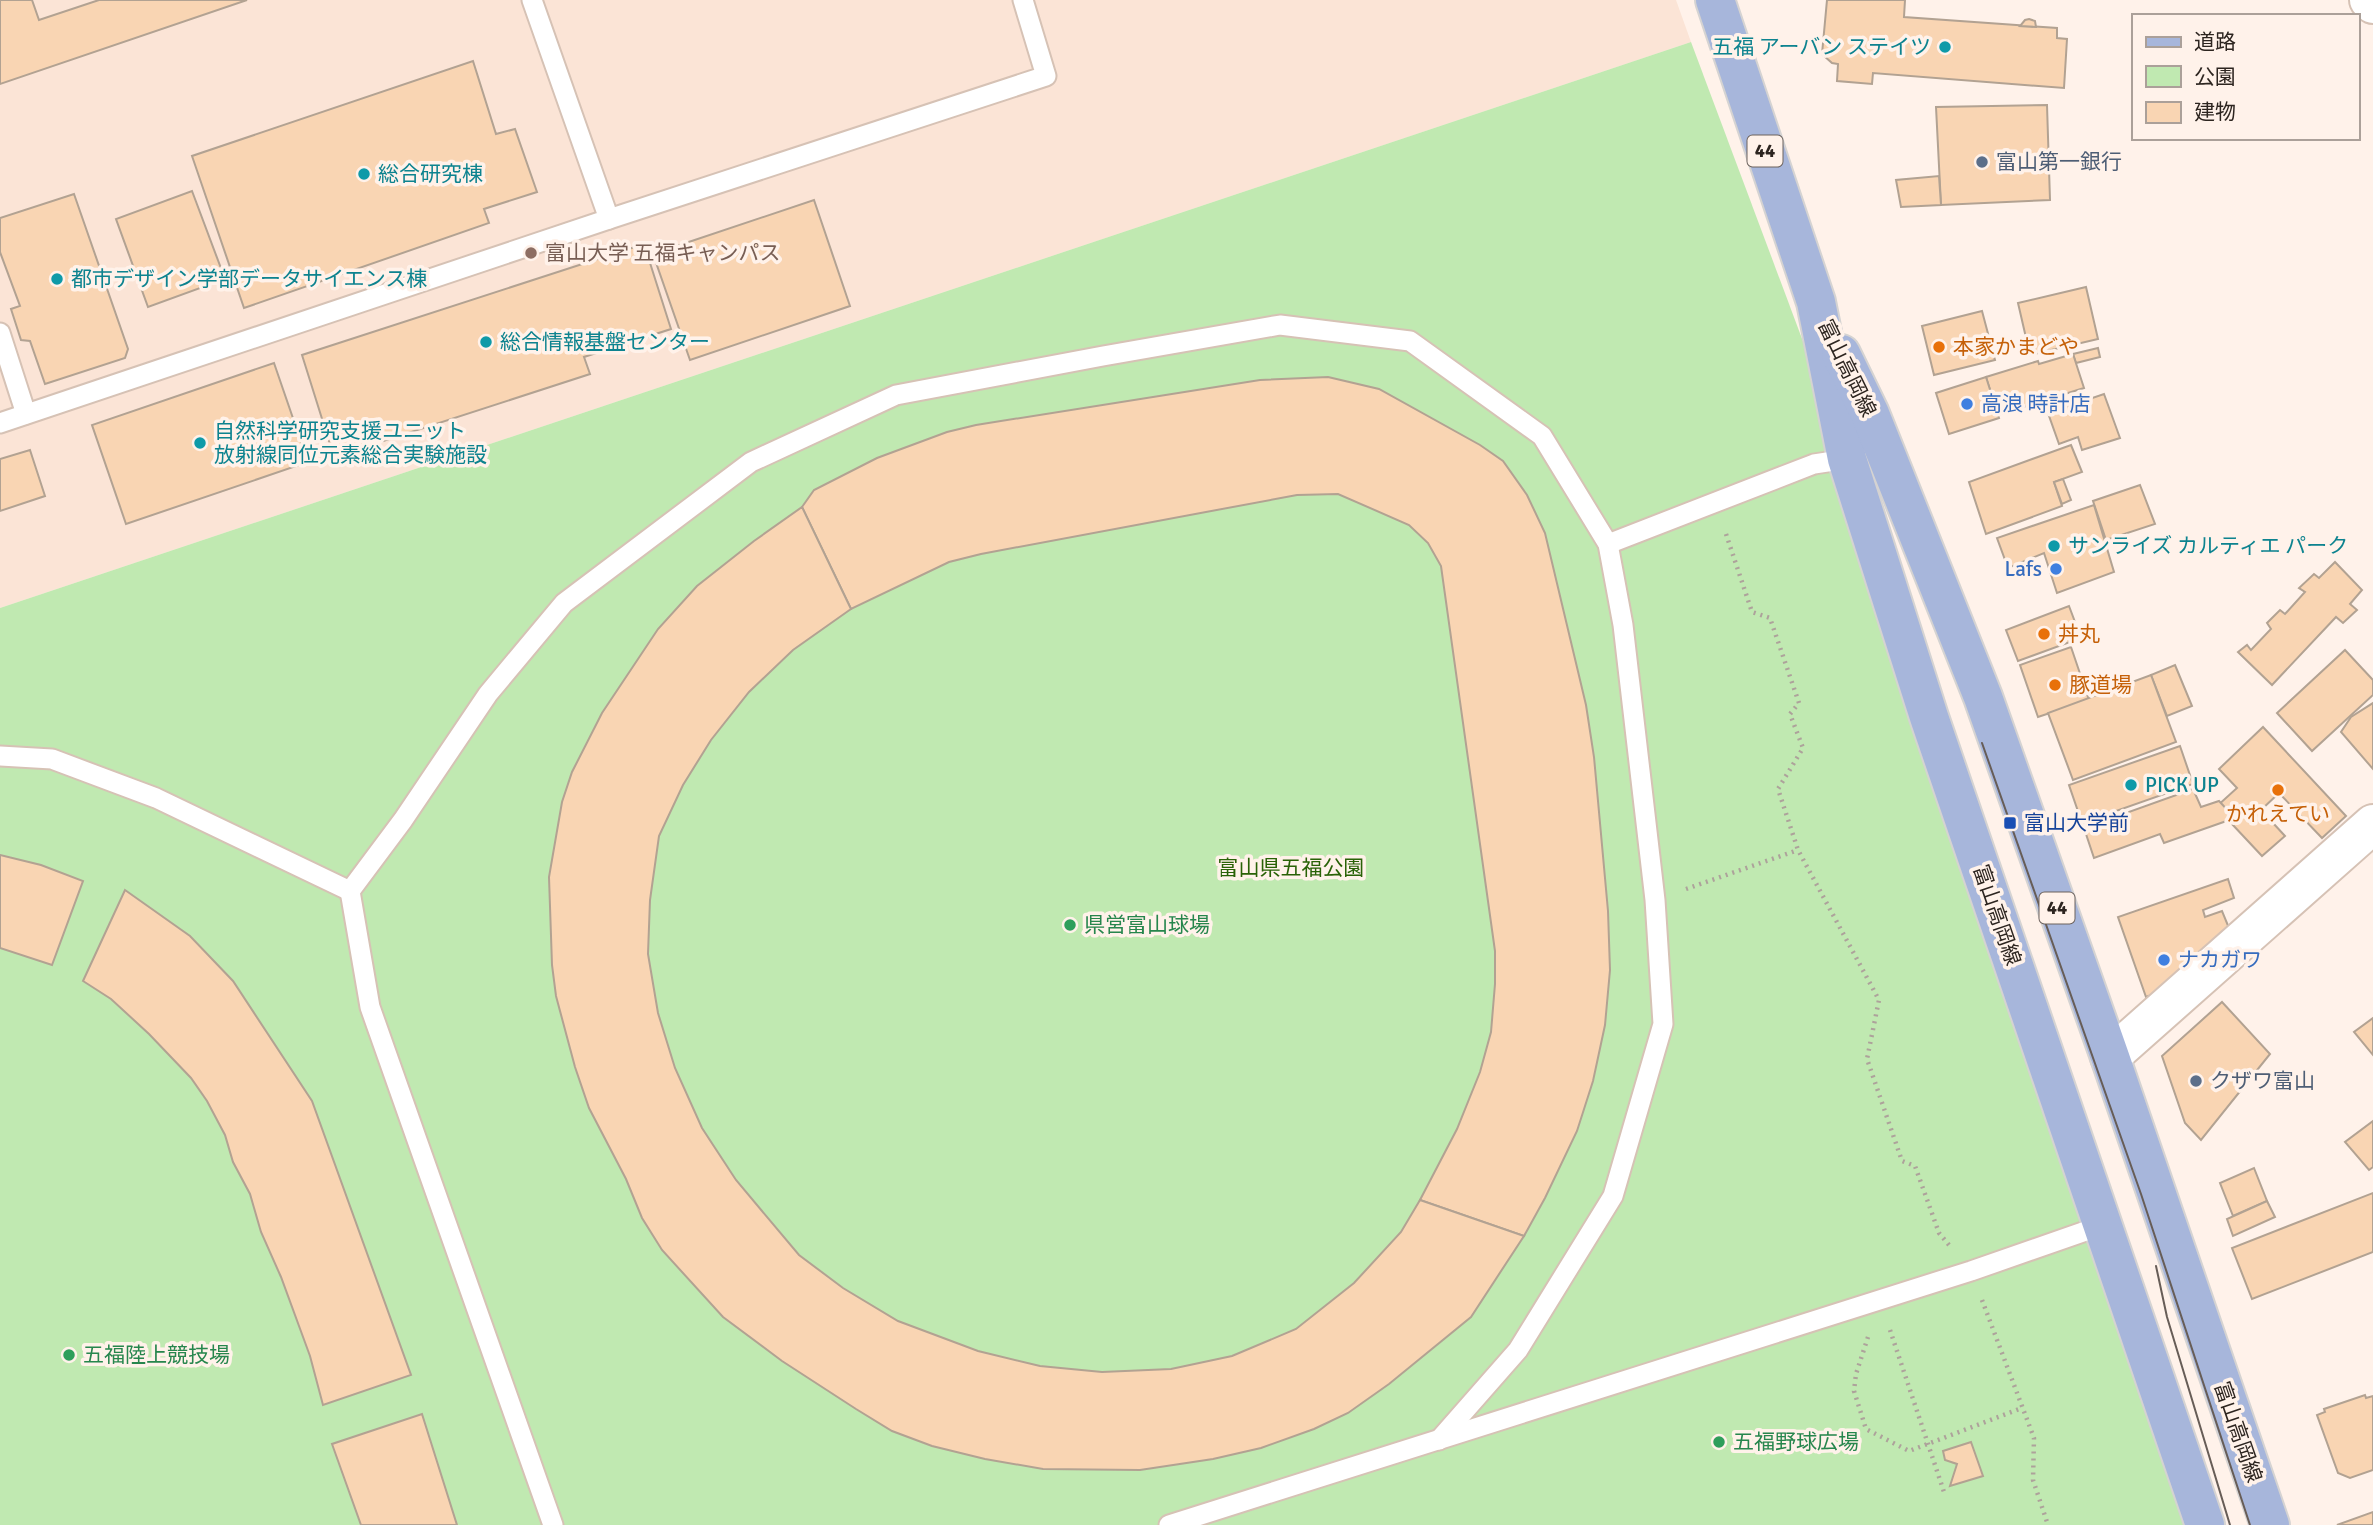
<svg xmlns="http://www.w3.org/2000/svg" width="2373" height="1525" viewBox="0 0 2373 1525" font-family="Signika,'Noto Sans JP',sans-serif">
	<rect width="100%" height="100%" fill="#fff2ea"/>
	<polygon fill="#fbe4d6" points="0,0 1676,0 1691,42 0,608"/>
	<polygon fill="#c0e9b1" points="1691,42 1847,459 2194,1525 0,1525 0,608"/>
	<g fill="#f9d5b3" stroke="#b2a292" stroke-width="2">
		<polygon points="0,0 32,0 39,20 99,0 247,0 0,84"/>
		<polygon points="1827,0 1905,0 1904,17 2057,28 2057,38 2067,39 2064,88 1873,73 1872,84 1837,81 1838,64 1832,63 1822,54"/>
		<polygon points="2029,19 2035,21 2036,27 2020,26 2025,20"/>
		<polygon points="473,61 496,134 515,129 537,192 484,209 489,223 244,308 192,156"/>
		<polygon points="2047,105 2050,200 1941,205 1936,107"/>
		<polygon points="1939,176 1941,205 1901,207 1896,180"/>
		<polygon points="192,191 225,279 148,307 116,219"/>
		<polygon points="74,194 128,349 125,358 45,384 30,341 21,340 11,309 20,306 0,252 0,218"/>
		<polygon points="814,200 850,306 690,360 653,254"/>
		<polygon points="644,244 671,329 584,357 590,374 334,457 302,355"/>
		<polygon points="2086,287 2098,339 2030,355 2018,303"/>
		<polygon points="1982,311 1995,360 1934,375 1922,326"/>
		<polygon points="2098,348 2100,357 2076,363 2073,354"/>
		<polygon points="2073,354 2084,388 1998,415 1986,377 2038,361 2039,364"/>
		<polygon points="274,363 308,462 126,524 92,425"/>
		<polygon points="1328,377 1379,389 1480,445 1503,461 1527,495 1545,533 1586,705 1594,757 1608,911 1610,970 1605,1025 1593,1081 1577,1131 1545,1198 1524,1236 1420,1200 1457,1129 1480,1072 1491,1032 1495,984 1495,951 1441,566 1428,543 1409,525 1338,494 1297,495 981,554 949,562 851,609 802,507 814,490 877,458 947,432 976,425 1260,380"/>
		<polygon points="1986,377 1999,418 1949,434 1936,393"/>
		<polygon points="2104,394 2120,438 2082,450 2078,437 2059,444 2048,413"/>
		<polygon points="2071,445 2082,472 2054,482 2062,506 1986,534 1969,482"/>
		<polygon points="30,450 45,496 0,511 0,459"/>
		<polygon points="2063,479 2071,500 2062,504 2054,482"/>
		<polygon points="2140,485 2155,524 2106,540 2093,501"/>
		<polygon points="2094,505 2114,572 2057,593 2044,553 2008,568 1997,538"/>
		<polygon points="802,507 851,609 793,650 749,692 711,740 683,785 659,836 650,900 648,954 658,1013 675,1068 702,1128 736,1180 799,1255 843,1288 898,1321 978,1351 1040,1366 1102,1372 1171,1369 1232,1356 1296,1329 1354,1283 1401,1232 1420,1200 1524,1236 1471,1317 1389,1384 1348,1413 1314,1429 1261,1448 1213,1459 1140,1470 1043,1469 985,1459 932,1446 892,1431 856,1409 782,1361 723,1317 662,1250 642,1218 626,1179 589,1108 575,1067 556,996 552,965 549,877 562,802 572,772 602,713 658,629 697,586 754,541"/>
		<polygon points="2335,562 2362,590 2350,604 2357,610 2343,623 2336,617 2272,685 2238,652 2247,645 2251,650 2271,629 2267,623 2280,610 2285,614 2305,592 2299,588 2314,574 2319,578"/>
		<polygon points="2069,606 2081,638 2018,661 2006,630"/>
		<polygon points="2071,647 2089,700 2038,717 2020,665"/>
		<polygon points="2345,650 2373,680 2373,695 2312,751 2277,713"/>
		<polygon points="2175,665 2192,706 2167,716 2151,675"/>
		<polygon points="2151,675 2176,742 2073,780 2048,713"/>
		<polygon points="2373,703 2373,769 2341,732 2351,717"/>
		<polygon points="2263,727 2346,816 2322,838 2279,793 2261,810 2285,836 2262,856 2216,807 2237,788 2219,769"/>
		<polygon points="2180,746 2193,784 2082,823 2069,785"/>
		<polygon points="2193,789 2201,807 2219,801 2235,818 2164,843 2160,834 2094,858 2084,828"/>
		<polygon points="0,855 41,865 83,881 52,965 0,948"/>
		<polygon points="2228,879 2234,898 2203,910 2205,917 2222,911 2229,928 2162,991 2146,997 2118,917"/>
		<polygon points="125,890 190,936 233,981 312,1101 411,1375 323,1405 310,1356 281,1277 261,1232 250,1194 233,1162 225,1135 207,1101 191,1078 149,1034 111,999 83,981"/>
		<polygon points="2222,1002 2270,1054 2201,1140 2185,1123 2162,1056"/>
		<polygon points="2373,1018 2373,1055 2354,1032"/>
		<polygon points="2373,1121 2373,1167 2369,1170 2345,1142"/>
		<polygon points="2254,1168 2267,1201 2233,1216 2220,1183"/>
		<polygon points="2373,1193 2373,1252 2252,1299 2232,1248"/>
		<polygon points="2267,1201 2275,1217 2233,1236 2227,1219"/>
		<polygon points="2365,1395 2366,1398 2373,1396 2373,1470 2350,1478 2338,1473 2317,1415 2325,1412 2324,1409"/>
		<polygon points="422,1414 457,1525 361,1525 332,1444"/>
		<polygon points="1971,1442 1983,1476 1950,1486 1957,1464 1945,1460 1943,1451"/>
		<polygon points="2373,1512 2373,1525 2337,1525"/>
	</g>
	<g fill="none" stroke-linecap="round" stroke-linejoin="round">
		<defs>
			<g id="service">
				<polyline points="609,219 1046,76 1023,0"/>
				<polyline points="0,333 26,414"/>
				<polyline points="0,423 609,219 532,0"/>
				<polyline points="1608,544 1814,464 1847,459"/>
				<polyline points="0,756 52,759 156,798 350,891"/>
				<polyline points="553,1525 370,1007 350,891 403,820 488,694 564,603 751,462 896,395 1103,356 1280,325 1410,341 1542,436 1608,544 1623,625 1655,900 1663,1024 1613,1196 1518,1350 1439,1440"/>
				<polyline points="1169,1525 1971,1271 2103,1225"/>
			</g>
			<g id="minor">
				<polyline points="2369,0 2373,4"/>
				<polyline points="2110,1057 2373,824"/>
			</g>
			<g id="primary">
				<polyline points="1715,0 1816,302 1847,459 1929,717 2205,1525"/>
				<polyline points="1841,354 1870,414 1983,697 2110,1057 2270,1525"/>
			</g>
		</defs>
		<use href="#service" stroke="#d6c2b5" stroke-width="23"/>
		<use href="#minor" stroke="#d6c2b5" stroke-width="42"/>
		<use href="#primary" stroke="#d5d3d2" stroke-width="42"/>
		<g stroke="#ada29b" stroke-width="4.5" stroke-dasharray="2 5" stroke-linecap="butt">
			<polyline points="1726,534 1752,612 1770,618 1799,703 1790,714 1803,748 1778,789 1798,850 1879,1000 1867,1059 1902,1161 1915,1166 1939,1233 1949,1245"/>
			<polyline points="1686,889 1798,850"/>
			<polyline points="1982,1300 2034,1438 2033,1480 2048,1525"/>
			<polyline points="1890,1330 1945,1495"/>
			<polyline points="1868,1337 1856,1374 1854,1391 1866,1429 1909,1451 2022,1408"/>
		</g>
		<use href="#service" stroke="#fff" stroke-width="19"/>
		<use href="#minor" stroke="#fff" stroke-width="38"/>
		<use href="#primary" stroke="#a7b6db" stroke-width="38"/>
		<g stroke="#675d57" stroke-width="2">
			<polyline points="1982,743 2141,1194 2250,1525"/>
			<polyline points="2156,1266 2167,1317 2230,1525"/>
		</g>
	</g>
	<g fill="#0f9aa8" stroke="#fff2ea" stroke-width="2.5">
		<circle cx="1945" cy="47" r="7"/>
		<circle cx="364" cy="174" r="7"/>
		<circle cx="57" cy="279" r="7"/>
		<circle cx="486" cy="342" r="7"/>
		<circle cx="200" cy="443" r="7"/>
		<circle cx="2054" cy="546" r="7"/>
		<circle cx="2131" cy="785" r="7"/>
	</g>
	<g fill="#5c6f8a" stroke="#fff2ea" stroke-width="2.5">
		<circle cx="1982" cy="162" r="7"/>
		<circle cx="2196" cy="1081" r="7"/>
	</g>
	<circle fill="#8d6e63" stroke="#fff2ea" stroke-width="2.5" cx="531" cy="253" r="7"/>
	<g fill="#e8710a" stroke="#fff2ea" stroke-width="2.5">
		<circle cx="1939" cy="347" r="7"/>
		<circle cx="2044" cy="634" r="7"/>
		<circle cx="2055" cy="685" r="7"/>
		<circle cx="2278" cy="790" r="7"/>
	</g>
	<g fill="#3f7fe0" stroke="#fff2ea" stroke-width="2.5">
		<circle cx="1967" cy="404" r="7"/>
		<circle cx="2056" cy="569" r="7"/>
		<circle cx="2164" cy="960" r="7"/>
	</g>
	<rect fill="#1a4fb4" stroke="#fff2ea" stroke-width="2.5" x="2003" y="816" width="14" height="14" rx="3.5"/>
	<g fill="#2e9e5b" stroke="#fff2ea" stroke-width="2.5">
		<circle cx="1070" cy="925" r="7"/>
		<circle cx="69" cy="1355" r="7"/>
		<circle cx="1719" cy="1442" r="7"/>
	</g>
	<g text-anchor="middle" dominant-baseline="central" stroke-width="7" stroke-linejoin="round" paint-order="stroke">
		<g fill="#fff2ea" stroke="#6c625d" stroke-width="2">
			<rect x="1747.5" y="135.5" width="35" height="31" rx="5"/>
			<rect x="2039.5" y="892.5" width="35" height="31" rx="5"/>
		</g>
		<g font-size="19" font-weight="bold" fill="#2d2520">
			<text x="1765" y="151">44</text>
			<text x="2057" y="908">44</text>
		</g>
		<g font-size="21" fill="#0d838f" stroke="#fff2ea" text-anchor="start">
			<text x="1931" y="47" text-anchor="end">五福 アーバン ステイツ</text>
			<text x="378" y="174">総合研究棟</text>
			<text x="71" y="279">都市デザイン学部データサイエンス棟</text>
			<text x="500" y="342">総合情報基盤センター</text>
			<text x="214" y="431">自然科学研究支援ユニット<tspan x="214" dy="24">放射線同位元素総合実験施設</tspan></text>
			<text x="2068" y="546">サンライズ カルティエ パーク</text>
			<text x="2145" y="785">PICK UP</text>
		</g>
		<g font-size="21" fill="#4e5e75" stroke="#fff2ea" text-anchor="start">
			<text x="1996" y="162">富山第一銀行</text>
			<text x="2210" y="1081">クザワ富山</text>
		</g>
		<g font-size="21" fill="#785e54" stroke="#fff2ea" text-anchor="start">
			<text x="545" y="253">富山大学 五福キャンパス</text>
		</g>
		<g font-size="21" fill="#c56008" stroke="#fff2ea" text-anchor="start">
			<text x="1953" y="347">本家かまどや</text>
			<text x="2058" y="634">丼丸</text>
			<text x="2069" y="685">豚道場</text>
			<text x="2278" y="814" text-anchor="middle">かれえてい</text>
		</g>
		<g font-size="21" fill="#2d2520" stroke="#fff2ea">
			<text transform="translate(1847 368) rotate(64)">富山高岡線</text>
			<text transform="translate(1997 915) rotate(71)">富山高岡線</text>
			<text transform="translate(2238 1432) rotate(71)">富山高岡線</text>
		</g>
		<g font-size="21" fill="#366cbe" stroke="#fff2ea" text-anchor="start">
			<text x="1981" y="404">高浪 時計店</text>
			<text x="2042" y="569" text-anchor="end">Lafs</text>
			<text x="2178" y="960">ナカガワ</text>
		</g>
		<g font-size="21" fill="#164399" stroke="#fff2ea" text-anchor="start">
			<text x="2024" y="823">富山大学前</text>
		</g>
		<g font-size="21" fill="#296207" stroke="#fff2ea">
			<text x="1291" y="868">富山県五福公園</text>
		</g>
		<g font-size="21" fill="#27864d" stroke="#fff2ea" text-anchor="start">
			<text x="1084" y="925">県営富山球場</text>
			<text x="83" y="1355">五福陸上競技場</text>
			<text x="1733" y="1442">五福野球広場</text>
		</g>
	</g>
	<rect x="2132" y="14" width="228" height="126" fill="#fff2ea" stroke="#aba099" stroke-width="2"/>
	<rect x="2146" y="37" width="35" height="10" fill="#a7b6db" stroke="#aba099" stroke-width="2"/>
	<text x="2194" y="49" font-size="21" fill="#2d2520">道路</text>
	<rect x="2146" y="66" width="35" height="21" fill="#c0e9b1" stroke="#aba099" stroke-width="2"/>
	<text x="2194" y="84" font-size="21" fill="#2d2520">公園</text>
	<rect x="2146" y="102" width="35" height="21" fill="#f9d5b3" stroke="#aba099" stroke-width="2"/>
	<text x="2194" y="119" font-size="21" fill="#2d2520">建物</text>
</svg>
